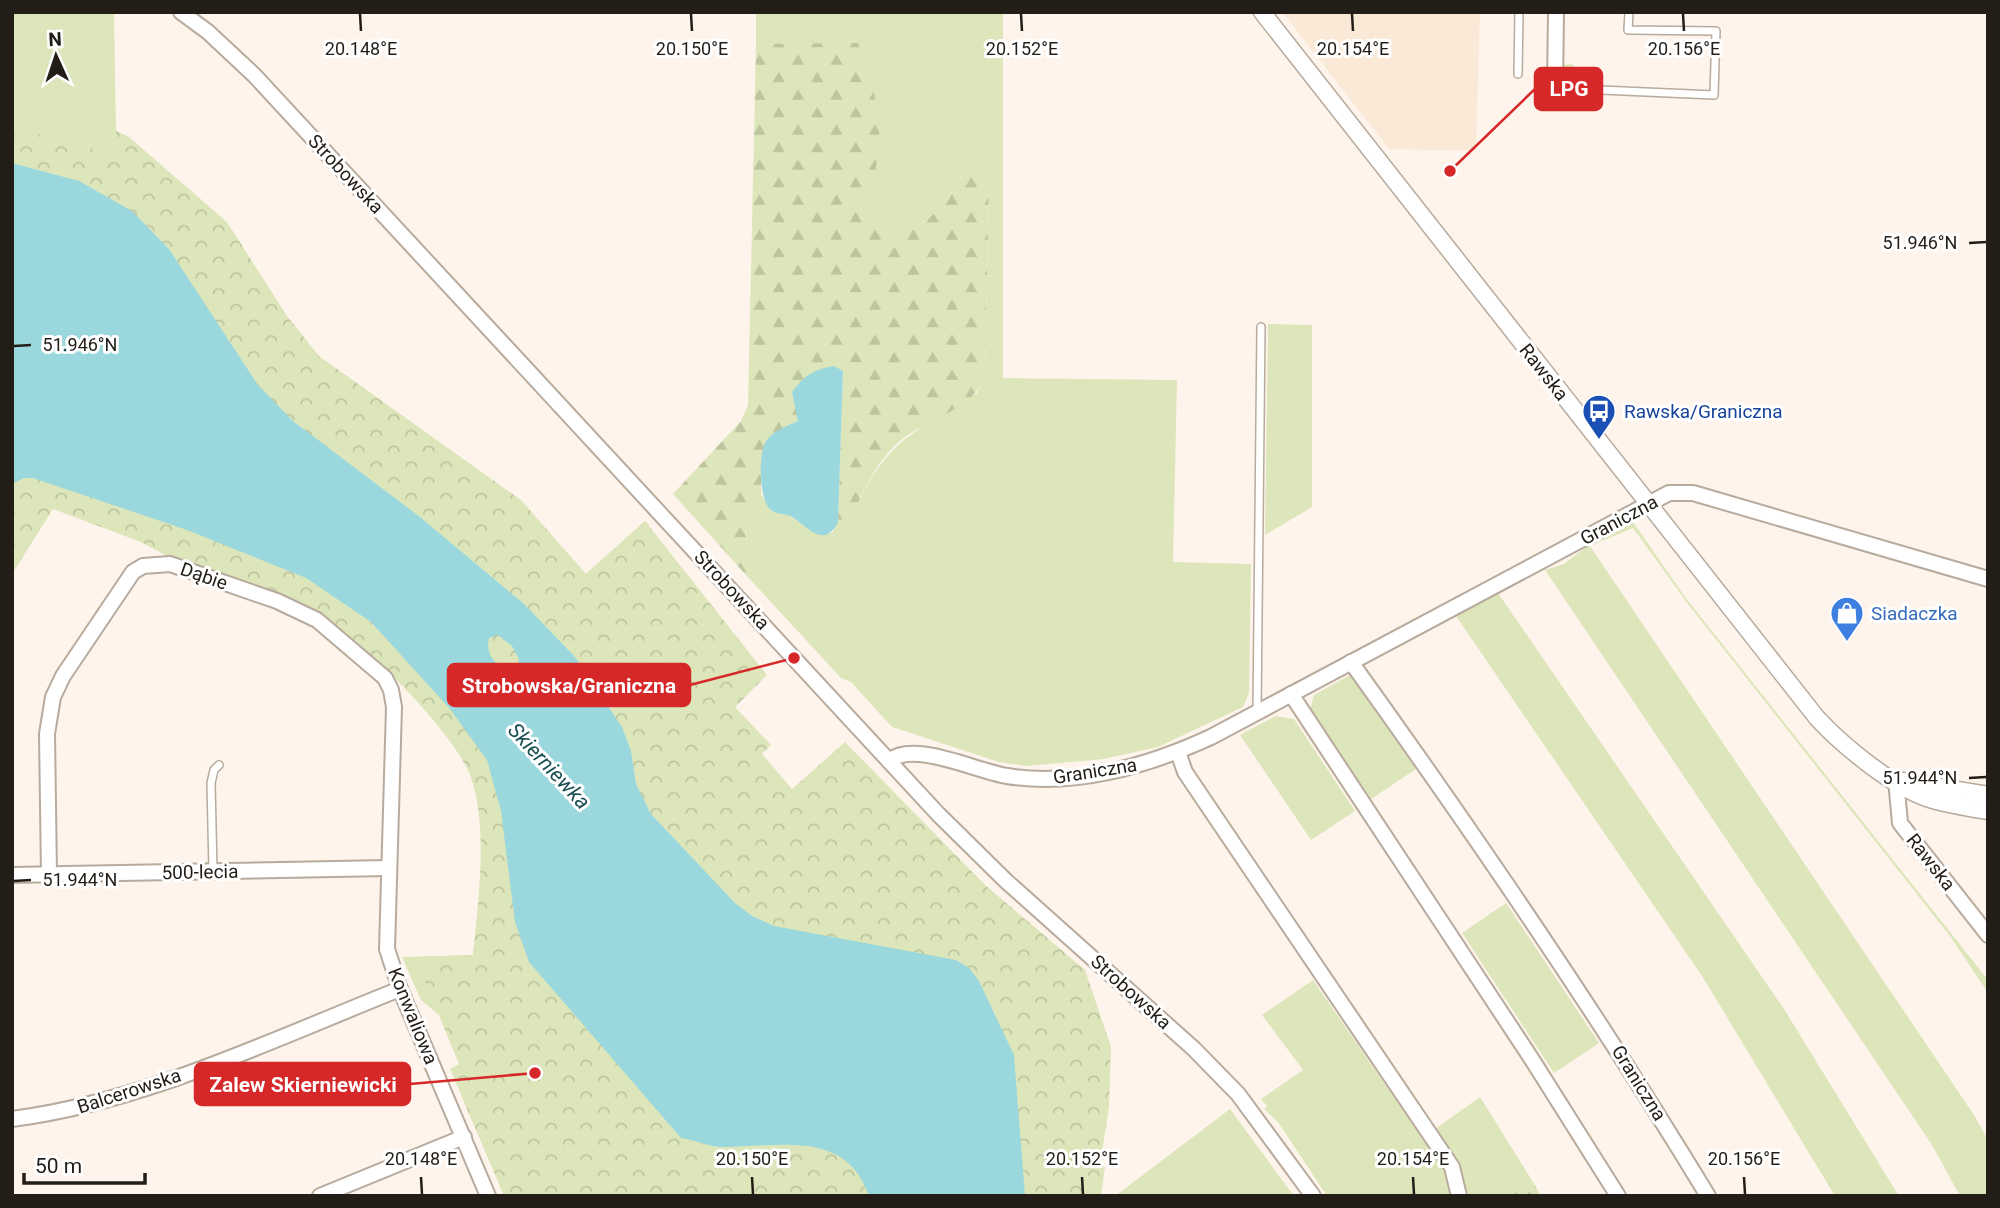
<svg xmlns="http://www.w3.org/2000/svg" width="2000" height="1208" viewBox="0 0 2000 1208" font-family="Roboto,sans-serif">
	<defs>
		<pattern id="forest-firs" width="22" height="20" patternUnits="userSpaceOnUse" patternTransform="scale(1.75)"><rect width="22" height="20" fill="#dde6ba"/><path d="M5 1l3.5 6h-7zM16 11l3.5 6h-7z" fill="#bdc59f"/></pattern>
		<pattern id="park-crowns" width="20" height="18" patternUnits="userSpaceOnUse" patternTransform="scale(1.75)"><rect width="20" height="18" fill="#dde6ba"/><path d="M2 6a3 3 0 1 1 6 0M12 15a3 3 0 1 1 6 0" fill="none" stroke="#bdc59f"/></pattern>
		<pattern id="garden-dots" width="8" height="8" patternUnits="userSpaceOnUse" patternTransform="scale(1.75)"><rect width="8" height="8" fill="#dde6ba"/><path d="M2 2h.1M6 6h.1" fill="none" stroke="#bdc59f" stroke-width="1.8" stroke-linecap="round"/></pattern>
	</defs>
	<rect width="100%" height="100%" fill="#fef4ec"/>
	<polygon fill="#fbe9d8" points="1282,12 1480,12 1476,151 1389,149"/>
	<g fill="#dde6ba">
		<path d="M 12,12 L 114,12 L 116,131 L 129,137 L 147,193 L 188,229 L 300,365 L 397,433 L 429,480 L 487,506 L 522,534 L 568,561 L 574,560 L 586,574 L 645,521 L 649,525 C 637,537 638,545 635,560 C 630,586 610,582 591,587 C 584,588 578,594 570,595 L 566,592 L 542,570 L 544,569 L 544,562 L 536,562 L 536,565 L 442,497 L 283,374 L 253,343 L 176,227 L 138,190 L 117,177 L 12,142 Z"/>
		<path d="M 756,12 L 1003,12 L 1003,378 L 1177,380 L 1173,562 L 1251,564 L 1249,693 L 1243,707 L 1158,747 L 1104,759 L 1026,766 L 999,762 L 892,727 L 851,682 L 841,678 L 746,575 L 747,494 L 761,494 L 772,512 L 788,515 L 818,534 L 832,533 L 838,523 L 850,523 C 880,445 910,434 977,393 L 985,376 L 989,182 L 964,174 C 948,198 925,236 890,232 C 882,231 872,225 864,222 C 855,204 869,190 873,171 C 882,122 876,90 858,44 L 756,44 Z"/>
		<polygon points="1573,64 1575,76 1582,84 1570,83 1562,75 1562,65"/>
		<polygon points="1268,324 1312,325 1312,507 1265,535"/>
		<polygon points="1633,522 1685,597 1988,980 1988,993 1950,936 1688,604 1633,528 1590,546 1974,1115 1988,1140 1988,1196 1960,1196 1932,1145 1545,570 1564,564 1591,543"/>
		<polygon points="1498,593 1784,1009 1899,1196 1835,1196 1702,976 1456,616"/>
		<polygon points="1350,675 1416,769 1371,799 1310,710 1314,695"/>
		<polygon points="1276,716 1294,719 1355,811 1311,840 1240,735"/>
		<polygon points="1506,903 1599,1043 1554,1073 1462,933"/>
		<polygon points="477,917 484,938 447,1022 421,1000 402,957 473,955"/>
		<polygon points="1313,980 1413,1125 1435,1129 1480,1097 1533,1182 1510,1196 1327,1196 1278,1122 1264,1109 1267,1106 1261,1099 1303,1070 1262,1015"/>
		<polygon points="1230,1109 1294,1196 1115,1196"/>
	</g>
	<path fill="url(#forest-firs)" d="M 858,43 C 874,84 886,128 875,172 C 871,191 854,202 864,222 C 872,225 882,231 890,232 C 925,236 948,198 964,174 L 984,175 L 989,182 L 985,376 C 975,409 925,420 901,440 C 876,461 861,494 850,523 L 838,523 L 843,371 L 792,392 L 800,417 L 798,421 C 755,442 763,451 761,494 L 747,495 L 746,575 L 673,494 L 741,421 L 748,405 L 756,44 Z"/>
	<path fill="url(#park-crowns)" d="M 12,127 L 111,154 L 117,147 L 116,131 L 129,137 L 227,222 L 287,316 L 319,356 L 521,500 L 586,574 L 645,521 L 767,675 L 735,707 L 771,745 L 762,754 L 792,789 L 845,742 L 985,885 L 1085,970 L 1111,1047 L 1109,1107 L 1100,1165 L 1105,1167 L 1101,1196 L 504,1196 L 450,1069 L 459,1064 L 415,957 L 473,955 C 478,902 489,826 470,775 C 452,728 346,623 301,603 L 169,557 L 141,542 L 53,509 L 12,574 Z"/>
	<polygon fill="url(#garden-dots)" points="1533,1182 1541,1196 1510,1196"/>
	<g fill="#9bd8de" fill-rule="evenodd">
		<path d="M 12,163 L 79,181 L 132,211 L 169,249 L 258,385 L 293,421 L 420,517 L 524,604 L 575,657 L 622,727 L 631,751 L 636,784 L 651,814 L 735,903 L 752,916 L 774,926 L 956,960 L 969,968 L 979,981 L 1014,1055 L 1025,1196 L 869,1196 C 846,1129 780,1147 723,1147 C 710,1147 695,1140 681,1138 L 529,962 L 515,922 L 501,811 L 487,760 L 450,709 L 371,622 L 306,578 L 187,530 L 33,478 L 24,478 L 12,484 ZM 498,635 L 512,646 L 519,659 L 517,668 L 508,672 C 495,663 485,655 489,638 Z"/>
		<path d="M 834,366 L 843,371 L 838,523 C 822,550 807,525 790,516 C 783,513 775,515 770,509 C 759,499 758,454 766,441 C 773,431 787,426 798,421 L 792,392 C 804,376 814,369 834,366 Z"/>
	</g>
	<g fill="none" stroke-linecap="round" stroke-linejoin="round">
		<defs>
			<g id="service">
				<polyline points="1518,74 1519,12"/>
				<polyline points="1555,88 1714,95 1716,31 1628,30 1629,12"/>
				<polyline points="1257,712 1261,327"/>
				<polyline points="213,871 211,783 214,770 219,765"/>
			</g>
			<g id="minor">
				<polyline points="181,12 208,32 255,76 938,814 1006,881 1194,1049 1238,1094 1313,1196"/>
				<polyline points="1555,88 1556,12"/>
				<path d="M 1351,662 C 1476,836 1597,1013 1708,1196"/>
				<polyline points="1291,694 1531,1058 1618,1196"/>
				<polyline points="1178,752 1185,772 1452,1167 1459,1196"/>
				<path d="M 889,761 C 914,740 975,771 1007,776 C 1077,787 1148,766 1211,737 L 1669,493 L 1693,493 L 1988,579"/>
				<polyline points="1896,780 1900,823 1988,935"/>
				<polyline points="12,875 388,868"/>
				<polyline points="49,875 47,734 53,697 63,676 133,572 143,566 170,564 277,601 317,620 385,678 391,690 394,707 387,949 400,989 488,1196"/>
				<path d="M 12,1119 C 145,1102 276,1038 400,989"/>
				<polyline points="320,1196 464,1137"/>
			</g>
			<g id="tertiary">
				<path d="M 1262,12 L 1817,718 C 1844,747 1895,789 1933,800 C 1951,805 1970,808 1988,811"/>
				<polyline points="1902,781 1988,795"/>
			</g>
		</defs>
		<use href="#service" stroke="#b8aa9d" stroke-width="10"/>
		<use href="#minor" stroke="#b8aa9d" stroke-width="18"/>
		<use href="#tertiary" stroke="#b8aa9d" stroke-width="19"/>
		<use href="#service" stroke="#fff" stroke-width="7"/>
		<use href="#minor" stroke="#fff" stroke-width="14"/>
		<use href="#tertiary" stroke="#fff" stroke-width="16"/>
	</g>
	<path fill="none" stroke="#231d18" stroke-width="2.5" d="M 360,14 L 361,31M 691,14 L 692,31M 1021,14 L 1022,31M 1352,14 L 1353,31M 1683,14 L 1684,31M 1969,243 L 1986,242M 14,346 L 31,345M 1969,778 L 1986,777M 14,881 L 31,880M 421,1177 L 422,1194M 752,1177 L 753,1194M 1082,1177 L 1083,1194M 1413,1177 L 1414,1194M 1744,1177 L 1745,1194"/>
	<defs>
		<symbol id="bus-pin" viewBox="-11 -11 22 30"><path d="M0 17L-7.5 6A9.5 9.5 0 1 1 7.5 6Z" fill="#1a4fb4" stroke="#fff"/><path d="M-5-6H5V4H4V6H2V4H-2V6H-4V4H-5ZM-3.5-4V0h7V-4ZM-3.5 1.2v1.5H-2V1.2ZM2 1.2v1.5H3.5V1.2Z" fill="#fff"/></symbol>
		<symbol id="shop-pin" viewBox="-11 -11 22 30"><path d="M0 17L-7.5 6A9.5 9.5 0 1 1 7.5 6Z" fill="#3f7fe0" stroke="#fff"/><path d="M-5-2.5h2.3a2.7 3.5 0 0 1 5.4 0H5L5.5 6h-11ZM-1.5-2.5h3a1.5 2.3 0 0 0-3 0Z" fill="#fff"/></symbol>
	</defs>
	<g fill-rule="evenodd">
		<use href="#bus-pin" x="1580" y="392" width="38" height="52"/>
		<use href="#shop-pin" x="1828" y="594" width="38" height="52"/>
	</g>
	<g text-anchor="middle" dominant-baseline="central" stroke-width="6" stroke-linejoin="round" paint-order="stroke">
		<g font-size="19" fill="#231d18" stroke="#fff">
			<text transform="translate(346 174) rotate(47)">Strobowska</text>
			<text transform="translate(1544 372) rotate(52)">Rawska</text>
			<text transform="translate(1619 520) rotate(-28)">Graniczna</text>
			<text transform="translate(204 576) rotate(19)">Dąbie</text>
			<text transform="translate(732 590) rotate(47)">Strobowska</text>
			<text transform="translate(1095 771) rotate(-9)">Graniczna</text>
			<text transform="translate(1931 862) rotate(52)">Rawska</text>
			<text transform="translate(200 872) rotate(-1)">500-lecia</text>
			<text transform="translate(1131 992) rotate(42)">Strobowska</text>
			<text transform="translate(413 1016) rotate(68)">Konwaliowa</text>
			<text transform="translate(1639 1083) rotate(58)">Graniczna</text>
			<text transform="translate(129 1091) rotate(-18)">Balcerowska</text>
		</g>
		<g font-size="19" fill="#164399" stroke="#fff" text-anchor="start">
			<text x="1624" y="411">Rawska/Graniczna</text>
		</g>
		<g font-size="19" fill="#366cbe" stroke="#fff" text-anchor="start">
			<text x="1871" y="613">Siadaczka</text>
		</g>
		<g font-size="21" font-style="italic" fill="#1a4f54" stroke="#fff">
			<text transform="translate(549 766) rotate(47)">Skierniewka</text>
		</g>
	</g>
	<g font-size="18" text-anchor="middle" fill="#231d18" stroke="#fff" stroke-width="6" stroke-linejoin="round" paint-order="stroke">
		<text x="361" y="55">20.148°E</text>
		<text x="692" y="55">20.150°E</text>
		<text x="1022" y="55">20.152°E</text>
		<text x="1353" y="55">20.154°E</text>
		<text x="1684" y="55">20.156°E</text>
		<text x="1920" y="249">51.946°N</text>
		<text x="80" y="351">51.946°N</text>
		<text x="1920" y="784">51.944°N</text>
		<text x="80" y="886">51.944°N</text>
		<text x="421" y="1165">20.148°E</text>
		<text x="752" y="1165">20.150°E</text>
		<text x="1082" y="1165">20.152°E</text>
		<text x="1413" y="1165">20.154°E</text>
		<text x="1744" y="1165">20.156°E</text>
	</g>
	<path fill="none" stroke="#d62828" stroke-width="2.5" d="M1450 171L1535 89M794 658L690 685M535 1073L410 1084"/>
	<g fill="#d62828" stroke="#fff" stroke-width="2.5">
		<circle cx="1450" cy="171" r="7"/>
		<circle cx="794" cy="658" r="7"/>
		<circle cx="535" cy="1073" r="7"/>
	</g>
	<g fill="#d62828" stroke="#d62828" stroke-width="2.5">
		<rect x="1535" y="68" width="67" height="42" rx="7"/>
		<rect x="448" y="664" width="242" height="42" rx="7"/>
		<rect x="195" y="1063" width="215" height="42" rx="7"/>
	</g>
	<g font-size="21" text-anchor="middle" font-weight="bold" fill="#fff">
		<text x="1569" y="96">LPG</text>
		<text x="569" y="693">Strobowska/Graniczna</text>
		<text x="303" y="1092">Zalew Skierniewicki</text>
	</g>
	<rect width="2000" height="1208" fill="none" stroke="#231d18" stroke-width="28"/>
	<g transform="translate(56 56) rotate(357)" stroke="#ffffff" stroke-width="5" paint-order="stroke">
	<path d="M0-5L12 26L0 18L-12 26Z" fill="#231d18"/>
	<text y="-10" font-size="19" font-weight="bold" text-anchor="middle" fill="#231d18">N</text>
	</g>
	<path d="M24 1173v10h121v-10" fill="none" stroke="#231d18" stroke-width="3.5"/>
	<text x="35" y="1173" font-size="21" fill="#231d18" stroke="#ffffff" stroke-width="5" paint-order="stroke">50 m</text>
</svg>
